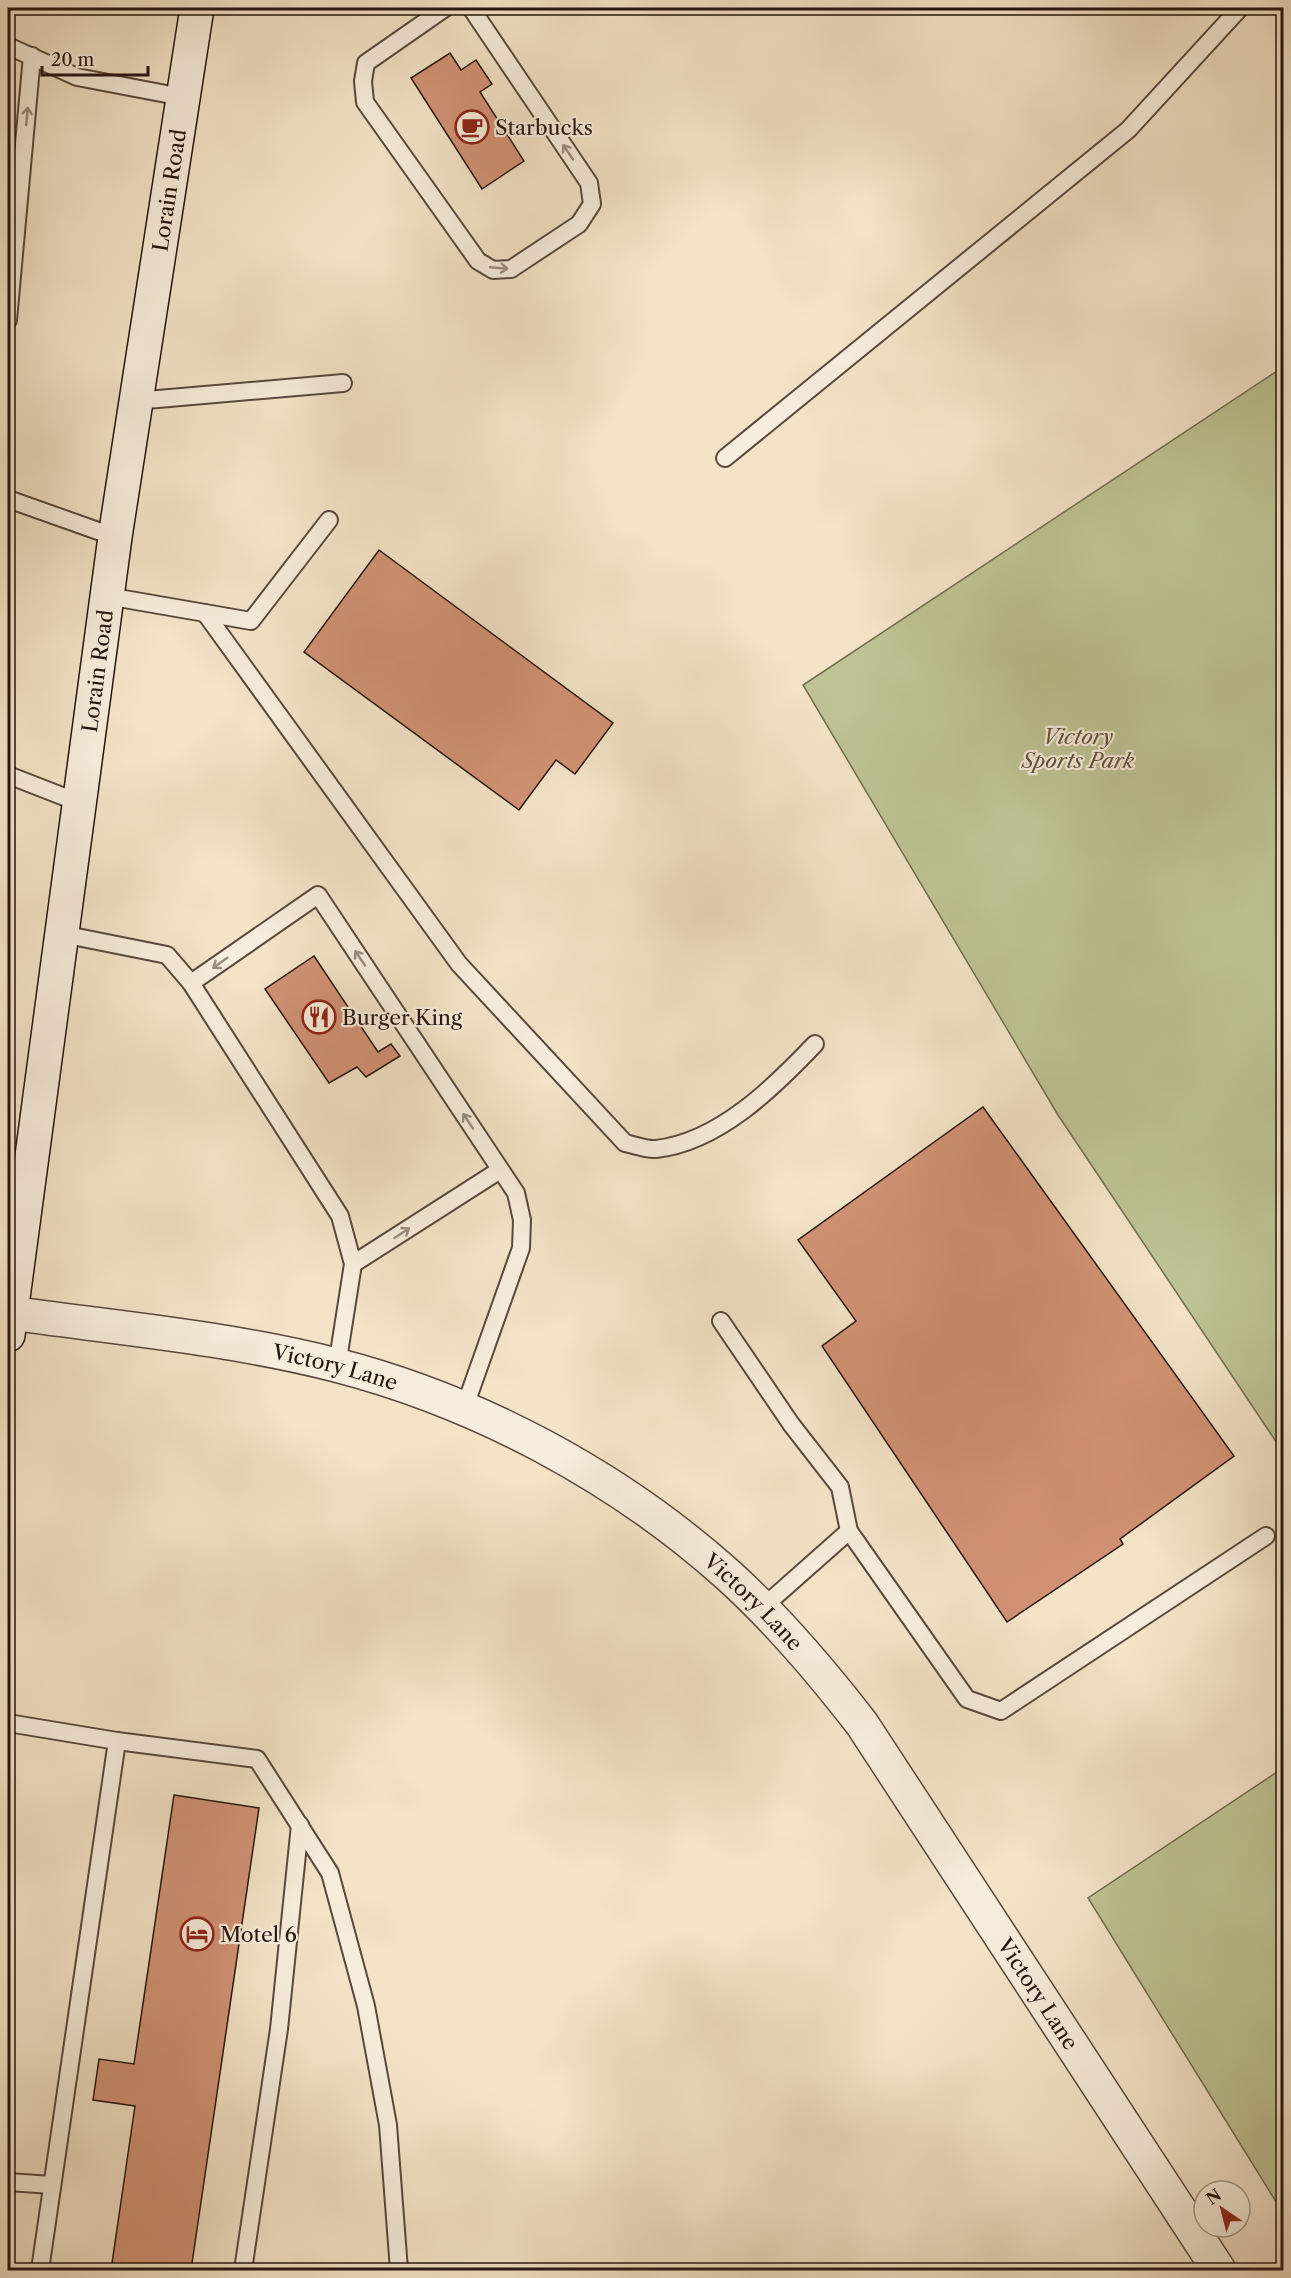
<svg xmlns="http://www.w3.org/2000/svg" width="1291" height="2278" viewBox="0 0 1291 2278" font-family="'Libre Caslon Text',serif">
	<rect width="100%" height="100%" fill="#f3e3c7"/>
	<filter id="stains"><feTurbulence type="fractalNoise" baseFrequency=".00333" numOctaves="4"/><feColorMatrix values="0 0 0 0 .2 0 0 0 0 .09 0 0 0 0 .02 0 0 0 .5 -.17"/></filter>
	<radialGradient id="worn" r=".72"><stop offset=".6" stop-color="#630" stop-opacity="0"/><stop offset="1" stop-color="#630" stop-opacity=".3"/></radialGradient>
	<g fill="#bec393" stroke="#716c51" stroke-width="1.5">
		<polygon points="1283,367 1283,1452 1058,1115 803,685"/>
		<polygon points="1283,1768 1283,2213 1088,1898"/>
	</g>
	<g fill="#d19274" stroke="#24150f" stroke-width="1.5">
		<polygon points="450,53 461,70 476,60 492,84 480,92 524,161 482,189 411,78"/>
		<polygon points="379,550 613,723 575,774 556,760 519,810 304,652"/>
		<polygon points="314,956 378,1052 391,1044 400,1056 366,1077 357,1067 329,1083 265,989"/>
		<polygon points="983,1107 1234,1456 1120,1539 1123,1544 1007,1622 822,1346 856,1321 798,1240"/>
		<polygon points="174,1795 259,1808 191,2270 111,2270 135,2106 93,2100 99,2059 134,2064"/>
	</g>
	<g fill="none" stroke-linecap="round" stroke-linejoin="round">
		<defs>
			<g id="lane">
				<polyline points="445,8 366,63 363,81 365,102 478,261 493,270 511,269 579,224 592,204 589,183 471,8"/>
				<polyline points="8,46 77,77 182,97"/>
				<polyline points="8,320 32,56"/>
				<polyline points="135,401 343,383"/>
				<polyline points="725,458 1128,130 1240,8"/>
				<polyline points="8,499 115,537"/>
				<polyline points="107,596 251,621 329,520"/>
				<path d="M 205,613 L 459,964 L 625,1143 C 634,1145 647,1150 656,1149 C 719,1142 774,1087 815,1044"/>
				<polyline points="8,775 80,803"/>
				<polyline points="62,934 167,955 191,983 340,1216 353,1264 337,1366"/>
				<polyline points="191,983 318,895 516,1193 522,1220 521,1248 464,1409"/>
				<polyline points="353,1264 500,1170"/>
				<polyline points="721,1321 791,1424 840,1487 849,1531"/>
				<polyline points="762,1608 849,1531 967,1699 1001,1711 1266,1536"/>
				<polyline points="8,1723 117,1741 257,1759 330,1873 366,2006 388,2125 399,2270"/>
				<polyline points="8,2182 52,2185"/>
				<polyline points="40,2270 117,1741"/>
				<polyline points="243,2270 279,2029 300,1825"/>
			</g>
			<g id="street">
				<path id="s1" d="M 10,1313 C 118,1328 230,1338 336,1365 C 479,1402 617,1476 727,1574 C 777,1619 821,1671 862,1724 L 1219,2270"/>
			</g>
			<g id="secondary">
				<path id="s2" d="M 8,1335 L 115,537 L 197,8"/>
			</g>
		</defs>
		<use href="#lane" stroke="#58483d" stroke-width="20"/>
		<use href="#street" stroke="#58483d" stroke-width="36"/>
		<use href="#secondary" stroke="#24150f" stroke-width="36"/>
		<use href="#lane" stroke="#f7eddb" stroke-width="16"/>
		<use href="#street" stroke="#f7eddb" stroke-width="33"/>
		<use href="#secondary" stroke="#f7eddb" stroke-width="33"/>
	</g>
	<defs><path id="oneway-shaft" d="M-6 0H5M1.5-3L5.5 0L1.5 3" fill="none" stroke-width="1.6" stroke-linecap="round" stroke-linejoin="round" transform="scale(1.5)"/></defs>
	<g stroke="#988c7f">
		<use href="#oneway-shaft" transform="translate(27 116) rotate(-85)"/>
		<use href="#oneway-shaft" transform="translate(568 152) rotate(-124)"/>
		<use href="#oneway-shaft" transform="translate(499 268) rotate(5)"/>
		<use href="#oneway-shaft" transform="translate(360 958) rotate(-124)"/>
		<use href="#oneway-shaft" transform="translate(220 963) rotate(145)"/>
		<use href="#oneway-shaft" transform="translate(468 1121) rotate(-124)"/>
		<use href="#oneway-shaft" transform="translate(402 1233) rotate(-33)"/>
	</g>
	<defs>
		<symbol id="cafe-ring" viewBox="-11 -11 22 22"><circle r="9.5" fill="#f7eddb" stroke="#8f2418" stroke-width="1.5"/><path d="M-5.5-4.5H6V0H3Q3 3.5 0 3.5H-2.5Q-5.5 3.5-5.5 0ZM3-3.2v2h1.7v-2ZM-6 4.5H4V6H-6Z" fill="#8f2418"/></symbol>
		<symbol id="restaurant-ring" viewBox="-11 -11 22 22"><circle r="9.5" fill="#f7eddb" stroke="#8f2418" stroke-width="1.5"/><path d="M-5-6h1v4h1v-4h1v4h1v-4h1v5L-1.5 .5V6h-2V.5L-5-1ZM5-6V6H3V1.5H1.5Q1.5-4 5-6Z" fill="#8f2418"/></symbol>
		<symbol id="hotel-ring" viewBox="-11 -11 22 22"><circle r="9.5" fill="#f7eddb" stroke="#8f2418" stroke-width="1.5"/><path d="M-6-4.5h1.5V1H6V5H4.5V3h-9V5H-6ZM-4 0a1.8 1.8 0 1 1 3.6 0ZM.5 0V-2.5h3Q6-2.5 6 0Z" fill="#8f2418"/></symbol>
	</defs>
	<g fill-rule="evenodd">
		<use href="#cafe-ring" x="453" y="108" width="38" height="38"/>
		<use href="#restaurant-ring" x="300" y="998" width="38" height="38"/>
		<use href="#hotel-ring" x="178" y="1915" width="38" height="38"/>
	</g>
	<g text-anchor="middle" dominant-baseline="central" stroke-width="4.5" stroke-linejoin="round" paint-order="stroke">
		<g font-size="21" fill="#24150f" stroke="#f7eddb" text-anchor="start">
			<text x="495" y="127">Starbucks</text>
			<text x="342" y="1017">Burger King</text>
			<text x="220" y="1934">Motel 6</text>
		</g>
		<g font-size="21" fill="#24150f" stroke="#f7eddb">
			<text stroke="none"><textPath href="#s2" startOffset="1156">Lorain Road</textPath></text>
			<text stroke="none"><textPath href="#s2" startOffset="670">Lorain Road</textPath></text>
			<text stroke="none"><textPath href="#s1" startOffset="330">Victory Lane</textPath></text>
			<text stroke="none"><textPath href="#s1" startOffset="816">Victory Lane</textPath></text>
			<text stroke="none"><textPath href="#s1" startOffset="1302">Victory Lane</textPath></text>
		</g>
		<g font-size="21" font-style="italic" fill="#5a523d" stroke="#f7eddb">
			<text x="1078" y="736">Victory<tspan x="1078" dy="24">Sports Park</tspan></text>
		</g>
	</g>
	<rect width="1291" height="2278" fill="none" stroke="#f3e3c7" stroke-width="30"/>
	<rect x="9" y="9" width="1273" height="2260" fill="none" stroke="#24150f" stroke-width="3"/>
	<rect x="15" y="15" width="1261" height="2248" fill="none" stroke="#24150f" stroke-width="1.5"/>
	<g transform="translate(1222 2209) rotate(325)"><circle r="28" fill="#f7eddb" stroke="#a39789" stroke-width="1.5"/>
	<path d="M0-4.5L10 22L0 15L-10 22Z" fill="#8f2418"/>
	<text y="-9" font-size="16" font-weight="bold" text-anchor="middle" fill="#24150f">N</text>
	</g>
	<path d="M42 66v9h106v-9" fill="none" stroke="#24150f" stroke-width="3"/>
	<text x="51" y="66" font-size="18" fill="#24150f" stroke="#f7eddb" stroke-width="4.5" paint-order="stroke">20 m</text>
	<rect width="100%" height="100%" filter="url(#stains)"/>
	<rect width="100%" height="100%" fill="url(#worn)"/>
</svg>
